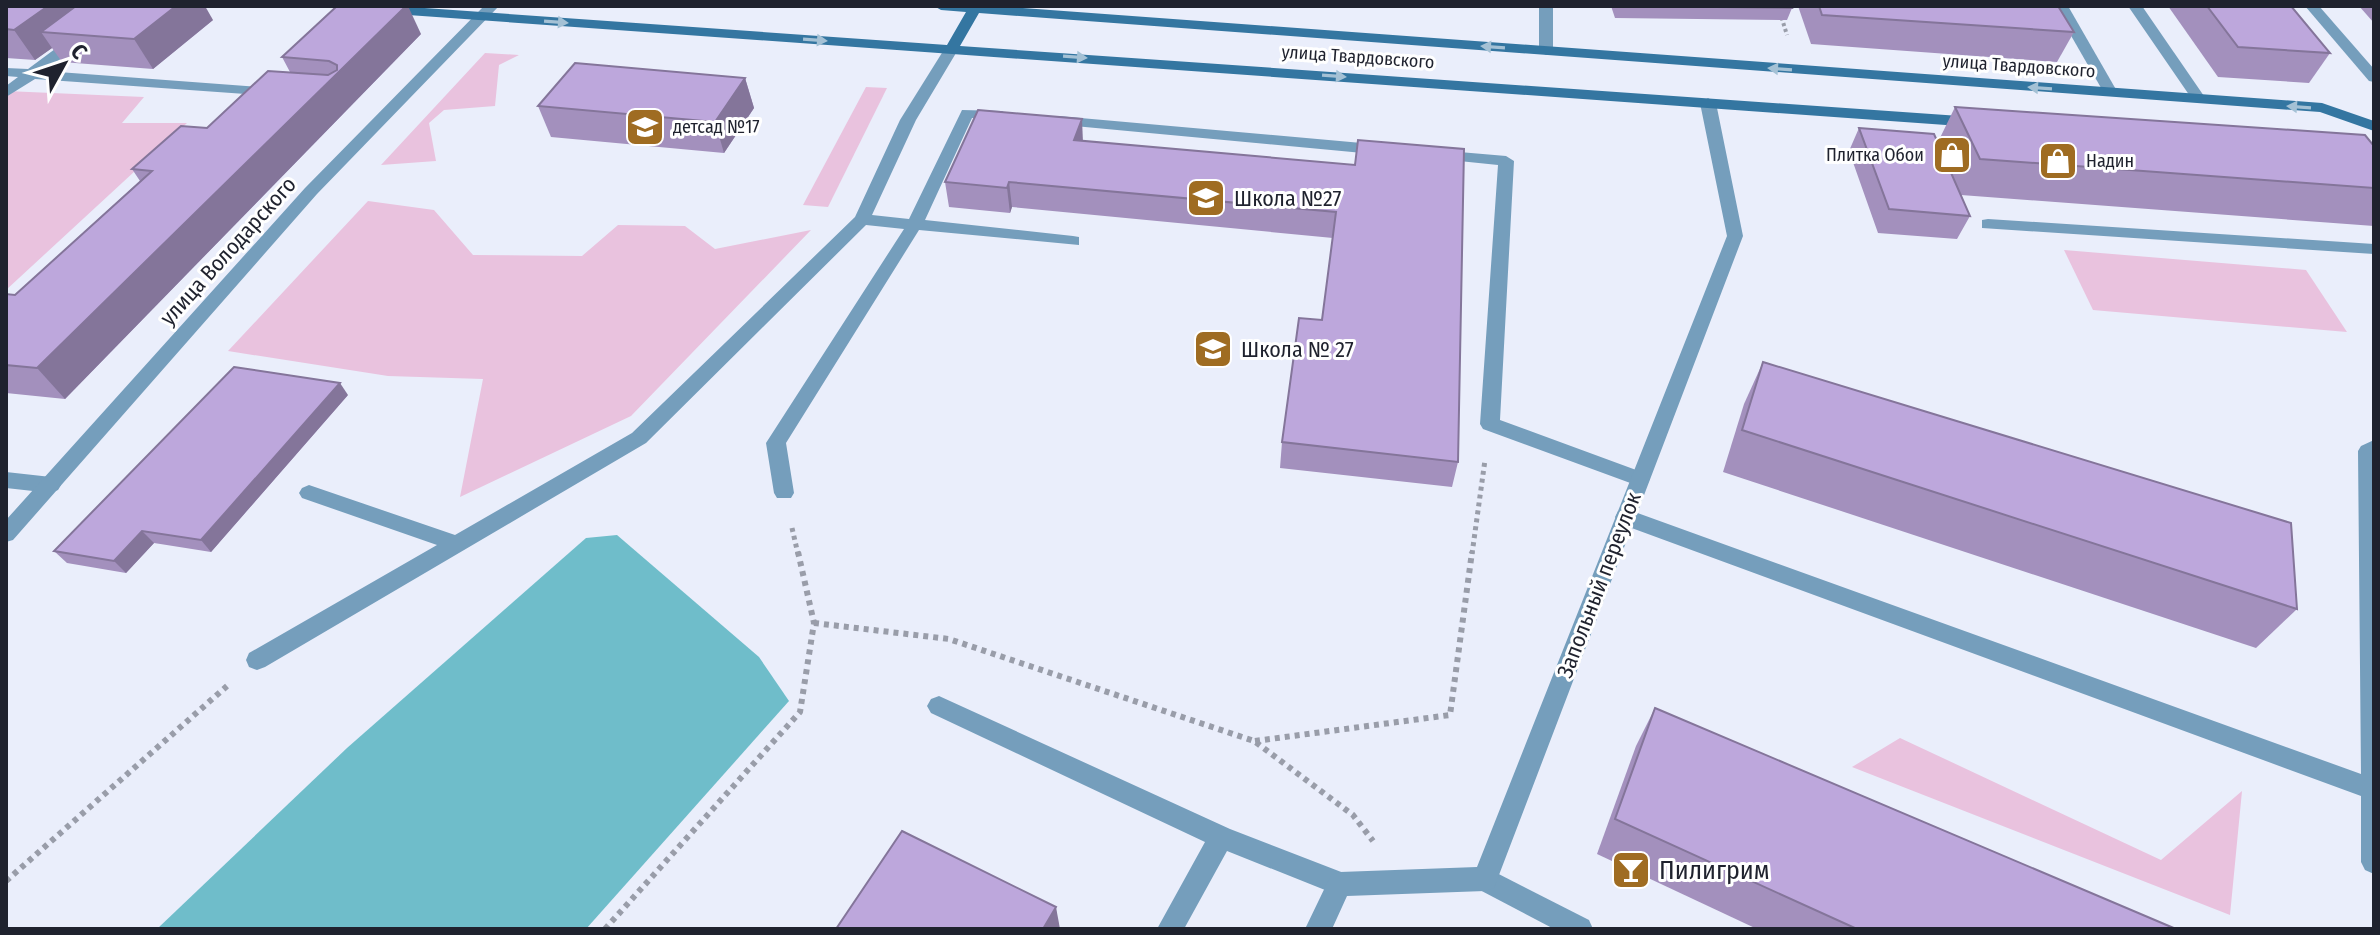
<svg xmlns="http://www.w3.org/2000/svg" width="2380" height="935" viewBox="0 0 2380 935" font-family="'Fira Sans Condensed',sans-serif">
	<rect width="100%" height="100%" fill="#eaeefb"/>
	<g fill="#e9c2de">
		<polygon points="485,53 519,55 499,65 495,106 444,110 429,123 436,161 381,165"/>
		<polygon points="866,87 887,88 828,207 803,205"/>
		<polygon points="6,91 144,97 122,123 187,123 6,290"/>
		<polygon points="368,201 434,210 473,255 582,256 618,225 685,226 715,249 811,230 631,416 460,497 483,379 388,376 228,351"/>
		<polygon points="2064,250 2306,270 2347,332 2093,310"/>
		<polygon points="1900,738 2161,860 2242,791 2230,915 1852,767"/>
	</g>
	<polygon fill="#6fbdca" points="617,535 759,657 789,701 586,929 157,929 347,748 586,538"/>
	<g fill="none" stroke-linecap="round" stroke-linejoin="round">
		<polyline stroke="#999da9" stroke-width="4" stroke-dasharray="3 3" stroke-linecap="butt" points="1778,6 1787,35"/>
		<g stroke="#999da9" stroke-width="5" stroke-dasharray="4 4" stroke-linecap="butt">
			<polyline points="792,528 798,554"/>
			<polyline points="1472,554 1485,460"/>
		</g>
		<g stroke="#999da9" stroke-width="6" stroke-dasharray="5 5" stroke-linecap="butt">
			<polyline points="814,623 949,639 1254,741 1353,815 1373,841"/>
			<polyline points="1255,741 1450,715 1472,552"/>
			<polyline points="6,881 227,686"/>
			<polyline points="605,929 800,712 814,623 798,552"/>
		</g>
		<g fill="#759ebc" fill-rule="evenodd">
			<polygon points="113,6 129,6 45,71 273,88 280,92 273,96 35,79 6,97 6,86 18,77 6,76 6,68 28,69"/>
			<polygon points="1539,6 1553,6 1553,51 1546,55 1539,51"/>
			<polygon points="2054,6 2068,6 2118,93 2116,96 2106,96 2104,93"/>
			<polygon points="2128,6 2142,6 2206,99 2204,102 2194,102"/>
			<polygon points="952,44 959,48 916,120 872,215 909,219 962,110 1002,111 1010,116 1007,119 972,118 925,220 1073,236 1079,237 1079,245 919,230 786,443 794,493 791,498 777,498 774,493 766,443 904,229 866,225 646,443 265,667 257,670 249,667 246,660 249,653 437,545 302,498 299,493 302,488 309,485 455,535 632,433 855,217 900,120 945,48"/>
			<polygon points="1058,116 1384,145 1392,150 1384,155 1053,124 1053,118"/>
			<polygon points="1436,150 1506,156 1514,161 1500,420 1647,474 1650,479 1647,484 1633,484 1483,429 1480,424 1498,165 1430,158 1430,152"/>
			<polygon points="1988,219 2374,244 2374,254 1982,228 1982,220"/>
			<polygon points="2374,440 2374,874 2365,870 2361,862 2361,796 1618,523 1615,517 1618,511 1632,511 2361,774 2358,451 2361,446"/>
			<polygon points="6,472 51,477 58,480 61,485 58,490 51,493 6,488"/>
			<polygon points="939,696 1230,829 1349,875 1353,884 1349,893 1340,896 1227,851 1184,929 1157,929 1205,842 931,713 927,706 931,699"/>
			<polygon points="1485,867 1589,920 1593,929 1554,929 1476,888 1472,879 1476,870"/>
		</g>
		<g fill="#759ebc" fill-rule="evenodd">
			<polygon points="484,6 499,6 317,194 13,540 6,542 6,520 305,188"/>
			<polygon points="2305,6 2319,6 2374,69 2374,82 2369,81"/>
			<polygon points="1708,98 1716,103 1743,236 1494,888 1485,891 1347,896 1332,929 1305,929 1331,875 1340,872 1477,867 1727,236 1700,103"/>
		</g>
		<polygon fill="#3476a1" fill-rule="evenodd" points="331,6 396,6 947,45 966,12 941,10 934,6 997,6 2322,103 2374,121 2374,131 2320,112 979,13 960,46 1974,117 1982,122 1974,127 338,10"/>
	</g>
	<g fill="#a390bd">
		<polygon points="6,6 213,20 153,69 62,62 52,48 35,60 6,58"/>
		<polygon points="1611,6 1791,6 1792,8 1787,20 1615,18"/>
		<polygon points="1798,6 2058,6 2074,32 2057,62 1811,44"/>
		<polygon points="2168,6 2291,6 2330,53 2309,83 2218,77"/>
		<polygon points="2359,6 2374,6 2374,23"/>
		<polygon points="421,34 65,399 6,393 6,294 15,295 140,181 132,169 207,128 290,72 282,57"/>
		<polygon points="745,78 754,108 724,153 551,137 538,106"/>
		<polygon points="1955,107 2374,146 2374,226 1961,195 1970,216 1957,239 1878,233 1849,151 1859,128 1938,142"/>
		<polygon points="1083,141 1355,165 1458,462 1452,487 1280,468 1282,442 1322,320 1333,238 1012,207 1010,213 949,207 945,182"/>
		<polygon points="1763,362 2297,609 2256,648 1723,472 1744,404"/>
		<polygon points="348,395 211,552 154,543 126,573 67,563 54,551"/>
		<polygon points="1655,708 2176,929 1757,929 1597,854 1636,746"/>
	</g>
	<g fill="#84759a">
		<polygon points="48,6 96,6 41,32 52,48 35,60 14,30"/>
		<polygon points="176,6 205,6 213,20 153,69 134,39"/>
		<polygon points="406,6 408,6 421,34 65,399 37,368"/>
		<polygon points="745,78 754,108 724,153 715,122"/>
		<polygon points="1082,119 1083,143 1074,140"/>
		<polygon points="1009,182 1012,207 1010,213 1007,188"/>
		<polygon points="340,383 348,395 211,552 201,540"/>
		<polygon points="142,531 154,543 126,573 114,561"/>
		<polygon points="1056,907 1060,929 1043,929"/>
	</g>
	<g fill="#bda7dc" stroke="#84759a" stroke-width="2">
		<polygon points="6,6 48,6 14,30 6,29"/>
		<polygon points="76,6 176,6 134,39 41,32"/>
		<polygon points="337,6 406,6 37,368 6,365 6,294 15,295 152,171 132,169 181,126 207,128 268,71 328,75 337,70 337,65 329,61 282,57"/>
		<polygon points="1631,6 1791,6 1792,8"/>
		<polygon points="1819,6 2058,6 2074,32 1822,15"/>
		<polygon points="2207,6 2291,6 2330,53 2238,47"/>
		<polygon points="575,63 745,78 715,122 538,106"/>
		<polygon points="1955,107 2365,135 2374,146 2374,188 1980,159"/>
		<polygon points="978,110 1082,119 1074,140 1355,165 1358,140 1464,149 1458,462 1282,442 1299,318 1322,320 1336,212 1009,182 1007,188 945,182"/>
		<polygon points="1859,128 1934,134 1970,216 1889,209"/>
		<polygon points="1763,362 2291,523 2297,609 1742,430"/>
		<polygon points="234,367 340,383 201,540 142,531 114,561 54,551"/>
		<polygon points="1655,708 2176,929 1857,929 1615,819"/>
		<polygon points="902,831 1056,907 1043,929 836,929"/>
	</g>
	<defs><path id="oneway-solid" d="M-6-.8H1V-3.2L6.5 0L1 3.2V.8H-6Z" transform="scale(2)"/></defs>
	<g fill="#a4c1d5">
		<use href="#oneway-solid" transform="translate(556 22) rotate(4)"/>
		<use href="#oneway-solid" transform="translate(815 40) rotate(4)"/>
		<use href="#oneway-solid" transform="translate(1493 47) rotate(-176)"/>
		<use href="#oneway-solid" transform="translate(1075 57) rotate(4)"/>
		<use href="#oneway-solid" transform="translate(1780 69) rotate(-176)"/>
		<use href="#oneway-solid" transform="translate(1334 76) rotate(4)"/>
		<use href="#oneway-solid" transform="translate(2040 88) rotate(-176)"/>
		<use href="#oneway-solid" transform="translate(2299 107) rotate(-176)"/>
	</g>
	<defs>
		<symbol id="school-square" viewBox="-11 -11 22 22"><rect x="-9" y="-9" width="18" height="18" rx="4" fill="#9f6c22" stroke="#fff"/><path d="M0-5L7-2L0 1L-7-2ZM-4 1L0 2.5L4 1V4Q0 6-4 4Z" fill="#fff"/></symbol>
		<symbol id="shop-square" viewBox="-11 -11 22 22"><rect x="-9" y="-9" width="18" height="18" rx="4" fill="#9f6c22" stroke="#fff"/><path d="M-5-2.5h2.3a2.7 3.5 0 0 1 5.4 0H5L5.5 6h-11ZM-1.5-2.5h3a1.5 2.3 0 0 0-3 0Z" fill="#fff"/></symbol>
		<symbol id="bar-square" viewBox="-11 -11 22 22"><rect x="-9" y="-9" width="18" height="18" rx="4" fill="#9f6c22" stroke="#fff"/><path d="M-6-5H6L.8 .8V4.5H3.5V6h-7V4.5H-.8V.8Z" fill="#fff"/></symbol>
	</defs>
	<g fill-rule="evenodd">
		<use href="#school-square" x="623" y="105" width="44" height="44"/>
		<use href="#shop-square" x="1930" y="133" width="44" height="44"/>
		<use href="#shop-square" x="2036" y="139" width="44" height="44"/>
		<use href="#school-square" x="1184" y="176" width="44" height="44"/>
		<use href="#school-square" x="1191" y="327" width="44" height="44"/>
		<use href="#bar-square" x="1609" y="848" width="44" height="44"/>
	</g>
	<g text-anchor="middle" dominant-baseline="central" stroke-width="6" stroke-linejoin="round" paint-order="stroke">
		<g font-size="18" fill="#1f222e" stroke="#fff">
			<text transform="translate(1358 57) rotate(4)">улица Твардовского</text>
			<text transform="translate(2019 66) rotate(4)">улица Твардовского</text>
		</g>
		<g font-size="18" fill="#1f222e" stroke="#fff" text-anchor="start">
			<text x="673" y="127">детсад №17</text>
			<text x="1924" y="155" text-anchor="end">Плитка Обои</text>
			<text x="2086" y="161">Надин</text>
		</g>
		<g font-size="22" fill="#1f222e" stroke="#fff" text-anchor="start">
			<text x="1234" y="198">Школа №27</text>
			<text x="1241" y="349">Школа № 27</text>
		</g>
		<g font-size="22" fill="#1f222e" stroke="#fff">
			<text transform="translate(228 251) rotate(-48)">улица Володарского</text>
			<text transform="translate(1599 585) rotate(-69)">Запольный переулок</text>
		</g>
		<g font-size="26" fill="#1f222e" stroke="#fff" text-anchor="start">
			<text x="1659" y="870">Пилигрим</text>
		</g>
	</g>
	<rect width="2380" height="935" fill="none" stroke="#1f222e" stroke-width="16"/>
	<g transform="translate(64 64) rotate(50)" stroke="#ffffff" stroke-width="6" paint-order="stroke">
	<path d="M0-6L14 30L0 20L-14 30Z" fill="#1f222e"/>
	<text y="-12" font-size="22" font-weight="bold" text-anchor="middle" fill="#1f222e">С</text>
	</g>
</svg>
